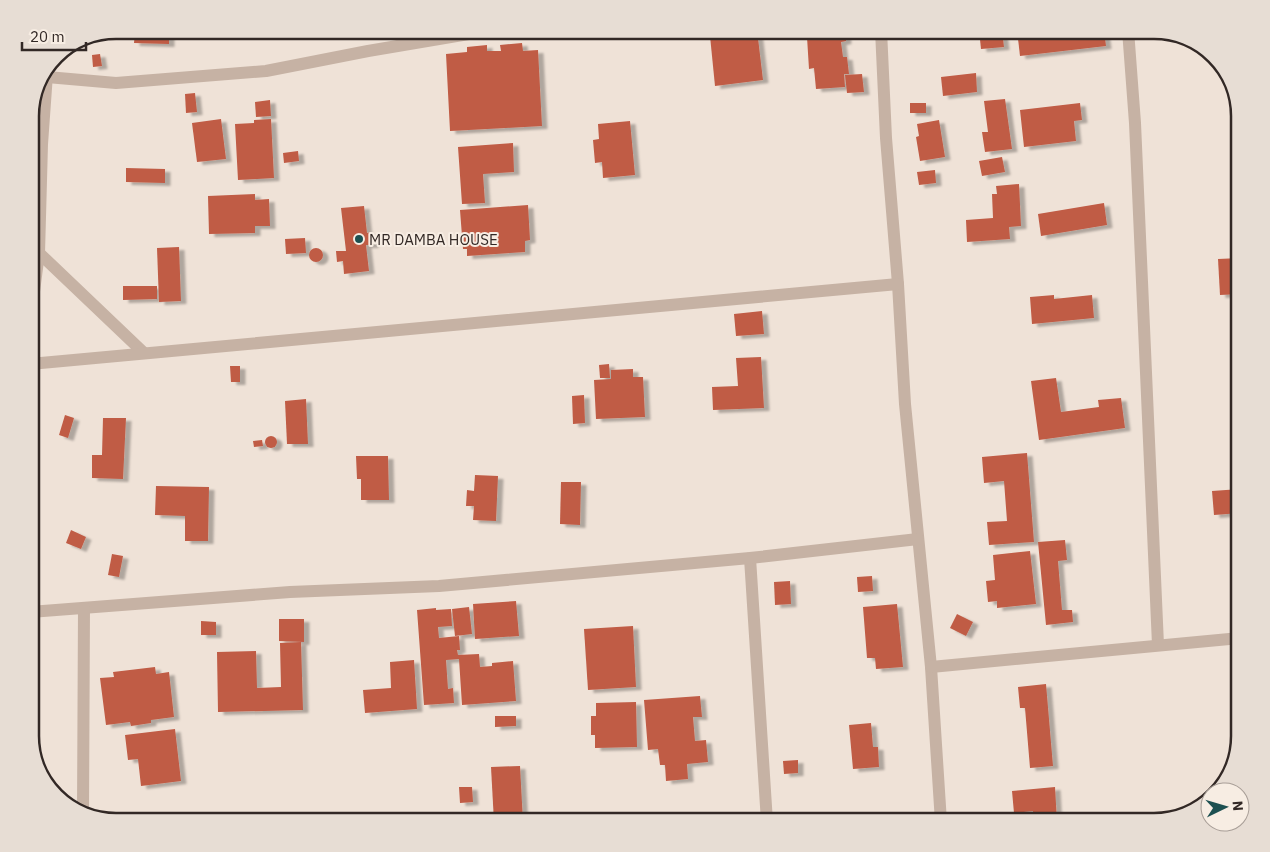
<svg xmlns="http://www.w3.org/2000/svg" width="1270" height="852" viewBox="0 0 1270 852" font-family="'IBM Plex Sans',sans-serif">
	<defs>
		<filter id="shadow"><feDropShadow dx="5.5" dy="3" stdDeviation="1" flood-color="#0004"/></filter>
	</defs>
	<rect width="100%" height="100%" fill="#efe2d7"/>
	<g fill="#c05b45" filter="url(#shadow)">
		<polygon points="125,30 169,30 169,44 134,43 135,32 125,32"/>
		<polygon points="757,30 763,80 715,86 710,36"/>
		<polygon points="811,30 845,30 846,41 841,42 843,57 847,57 849,74 844,74 845,87 816,89 814,68 809,69 807,37 812,37"/>
		<polygon points="979,30 1002,30 1004,47 981,49"/>
		<polygon points="1017,30 1104,30 1106,46 1020,56"/>
		<polygon points="522,43 523,51 538,50 542,126 450,131 446,54 467,52 467,47 487,45 487,51 501,51 500,45"/>
		<polygon points="100,54 102,66 93,67 92,55"/>
		<polygon points="976,73 977,92 943,96 941,77"/>
		<polygon points="862,74 864,92 847,93 845,75"/>
		<polygon points="195,93 197,112 186,113 185,94"/>
		<polygon points="1005,99 1012,149 985,152 982,132 988,132 984,101"/>
		<polygon points="270,100 271,116 256,117 255,102"/>
		<rect x="910" y="103" width="16" height="10"/>
		<polygon points="1080,103 1082,120 1074,121 1076,141 1024,147 1020,110"/>
		<polygon points="221,119 226,159 197,162 192,123"/>
		<polygon points="271,119 274,178 238,180 235,124 254,123 254,120"/>
		<polygon points="939,120 945,157 920,161 916,137 919,136 917,124"/>
		<polygon points="630,121 635,175 603,178 602,162 595,163 593,140 599,139 598,124"/>
		<polygon points="513,143 514,172 483,174 485,203 462,204 458,147"/>
		<polygon points="298,151 299,161 284,163 283,153"/>
		<polygon points="1002,157 1005,172 982,176 979,161"/>
		<polygon points="126,168 165,169 165,183 126,182"/>
		<polygon points="935,170 936,183 919,185 917,172"/>
		<polygon points="1019,184 1021,226 1009,227 1010,239 967,242 966,220 993,218 992,194 997,194 996,186"/>
		<polygon points="255,194 255,200 269,199 270,226 255,226 255,233 209,234 208,196"/>
		<polygon points="1104,203 1107,225 1041,236 1038,214"/>
		<polygon points="528,205 530,240 525,241 525,252 467,256 467,249 463,249 460,210"/>
		<polygon points="364,206 367,233 372,232 373,245 366,245 369,271 344,274 343,261 337,262 336,251 346,251 341,208"/>
		<polygon points="305,238 306,253 286,254 285,239"/>
		<polygon points="179,247 181,301 159,302 157,248"/>
		<circle cx="316" cy="255" r="7"/>
		<polygon points="1240,258 1240,294 1220,295 1218,259"/>
		<polygon points="123,286 157,286 157,299 123,300"/>
		<polygon points="1054,295 1054,299 1092,295 1094,318 1032,324 1030,297"/>
		<polygon points="762,311 764,334 736,336 734,314"/>
		<polygon points="761,357 764,408 713,410 712,387 738,386 736,358"/>
		<polygon points="609,364 610,378 600,378 599,365"/>
		<polygon points="230,366 240,366 240,382 231,382"/>
		<polygon points="633,369 633,377 643,377 645,417 596,419 594,380 611,379 611,370"/>
		<polygon points="1056,378 1061,412 1099,407 1098,400 1121,398 1125,428 1039,440 1031,381"/>
		<polygon points="584,395 585,423 573,424 572,396"/>
		<polygon points="306,399 308,444 287,444 285,401"/>
		<polygon points="65,415 74,418 68,438 59,435"/>
		<polygon points="103,418 126,418 123,479 92,478 92,455 102,455"/>
		<circle cx="271" cy="442" r="6"/>
		<polygon points="262,440 263,446 254,447 253,441"/>
		<polygon points="1027,453 1034,542 989,545 987,522 1007,521 1004,481 984,483 982,457"/>
		<polygon points="356,456 388,456 389,500 361,500 361,479 357,479"/>
		<polygon points="475,475 498,476 496,521 473,520 474,506 466,506 467,490 474,491"/>
		<polygon points="561,482 581,482 580,525 560,524"/>
		<polygon points="156,486 209,487 208,541 185,541 185,516 155,515"/>
		<polygon points="1240,489 1240,513 1214,515 1212,491"/>
		<polygon points="71,530 86,537 81,549 66,543"/>
		<polygon points="1065,540 1067,560 1058,561 1062,610 1072,610 1073,622 1046,625 1038,542"/>
		<polygon points="1030,551 1036,604 997,608 997,601 988,602 986,581 995,580 993,555"/>
		<polygon points="112,554 123,556 119,577 108,575"/>
		<polygon points="872,576 873,591 858,592 857,577"/>
		<polygon points="790,581 791,604 775,605 774,582"/>
		<polygon points="516,601 519,636 475,639 473,604"/>
		<polygon points="897,604 903,667 876,669 875,658 867,658 863,607"/>
		<polygon points="469,607 472,634 455,636 452,609"/>
		<polygon points="436,608 436,610 451,609 452,626 438,627 439,638 459,636 460,650 457,650 458,655 479,654 480,667 492,666 492,663 513,661 516,701 462,705 459,659 446,660 448,689 453,688 454,703 424,705 417,610"/>
		<polygon points="957,614 973,622 966,636 950,628"/>
		<polygon points="279,619 304,619 304,642 279,641"/>
		<polygon points="201,621 216,622 216,635 201,635"/>
		<polygon points="633,626 636,687 588,690 584,629"/>
		<polygon points="301,642 303,710 218,712 217,652 256,651 257,688 281,687 280,643"/>
		<polygon points="414,660 417,709 365,713 363,690 391,688 390,662"/>
		<polygon points="155,667 156,674 169,672 174,717 151,720 151,723 131,726 130,722 106,725 100,678 114,677 113,672"/>
		<polygon points="1046,684 1053,766 1030,768 1025,708 1020,708 1018,687"/>
		<polygon points="700,696 702,717 693,717 695,741 706,740 708,762 687,764 688,779 666,781 665,765 660,765 658,749 648,750 644,700"/>
		<polygon points="636,702 637,747 595,748 595,735 591,735 591,716 596,716 596,703"/>
		<polygon points="495,716 516,716 516,726 495,727"/>
		<polygon points="871,723 873,747 878,747 879,767 853,769 849,725"/>
		<polygon points="175,729 181,781 141,786 138,759 128,760 125,735"/>
		<polygon points="798,760 798,773 784,774 783,761"/>
		<polygon points="520,766 523,822 494,822 491,767"/>
		<polygon points="459,787 472,787 473,802 460,803"/>
		<polygon points="1055,787 1057,822 1033,822 1033,811 1014,813 1012,791"/>
	</g>
	<g fill="none" stroke-linecap="round" stroke-linejoin="round">
		<g stroke="#c6b2a4" stroke-width="12">
			<polyline points="881,30 886,138 898,284 905,404 931,667 941,822"/>
			<polyline points="1128,30 1135,123 1158,645"/>
			<polyline points="47,77 116,83 266,71 368,51 492,30"/>
			<polyline points="39,253 144,353"/>
			<polyline points="30,322 39,253 42,144 47,74"/>
			<polyline points="30,364 898,284"/>
			<polyline points="750,558 767,822"/>
			<polyline points="30,612 290,592 439,586 750,558 918,539"/>
			<polyline points="931,667 1240,638"/>
			<polyline points="83,812 84,608"/>
		</g>
	</g>
	<circle fill="#1d5051" stroke="#f7ede3" stroke-width="2" cx="359" cy="239" r="5"/>
	<g text-anchor="middle" dominant-baseline="central" stroke-width="4" stroke-linejoin="round" paint-order="stroke">
		<g font-size="15" fill="#322825" stroke="#f7ede3" text-anchor="start">
			<text x="369" y="239">MR DAMBA HOUSE</text>
		</g>
	</g>
	<path d="M0 0H1270V852H0ZM116 39H1154A77 77 0 0 1 1231 116V736A77 77 0 0 1 1154 813H116A77 77 0 0 1 39 736V116A77 77 0 0 1 116 39Z" fill="#e7ddd4" fill-rule="evenodd"/>
	<path fill="none" stroke="#322825" stroke-width="2.5" d="M116 39H1154A77 77 0 0 1 1231 116V736A77 77 0 0 1 1154 813H116A77 77 0 0 1 39 736V116A77 77 0 0 1 116 39Z"/>
	<g transform="translate(1225 807) rotate(85)"><circle r="24" fill="#f7ede3" stroke="#a89e97"/>
	<path d="M0-4L9 19L0 12L-9 19Z" fill="#1d5051"/>
	<text y="-8" font-size="14" font-weight="bold" text-anchor="middle" fill="#322825">N</text>
	</g>
	<path d="M22 42v8h64v-8" fill="none" stroke="#322825" stroke-width="2.5"/>
	<text x="30" y="42" font-size="15" fill="#322825" stroke="#f7ede3" stroke-width="4" paint-order="stroke">20 m</text>
</svg>
